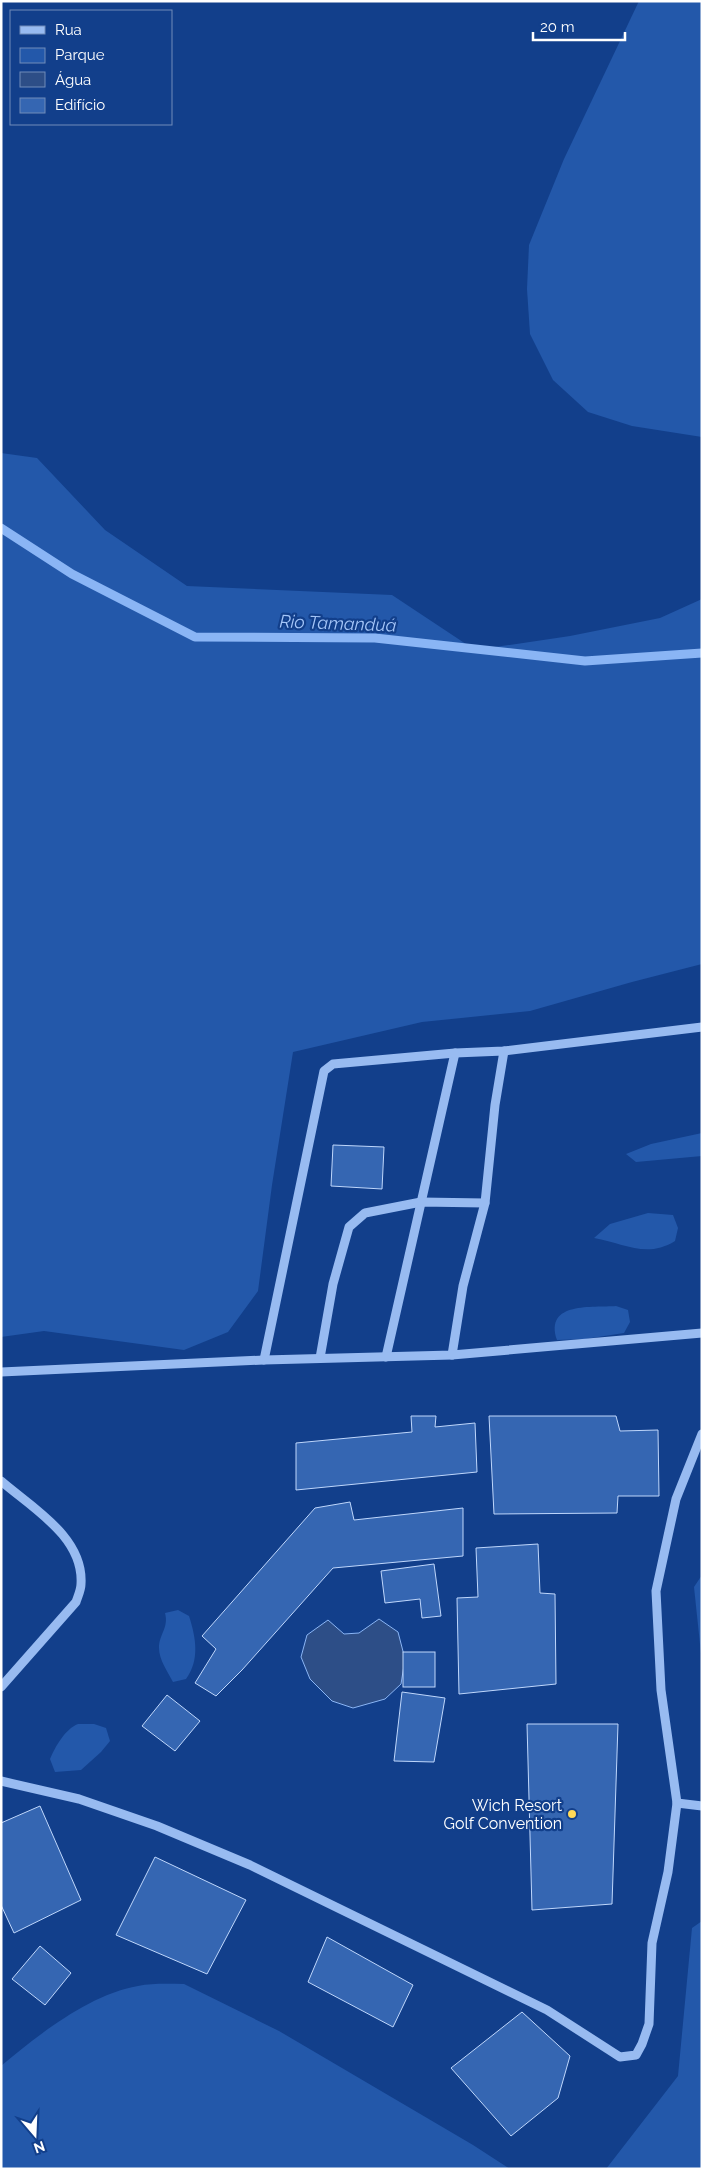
<svg xmlns="http://www.w3.org/2000/svg" width="703" height="2170" viewBox="0 0 703 2170" font-family="Raleway,sans-serif">
	<rect width="100%" height="100%" fill="#123f8b"/>
	<g fill="#2358aa">
		<polygon points="639,1 702,1 702,437 632,426 588,412 553,380 530,334 527,289 529,245 564,159"/>
		<polygon points="1,453 37,458 105,530 187,586 392,595 475,650 570,636 660,618 702,599 702,964 632,982 530,1011 422,1022 293,1052 272,1185 258,1291 228,1332 184,1350 44,1331 1,1337"/>
		<polygon points="702,1133 702,1156 636,1162 626,1154 651,1144"/>
		<path d="M 648,1213 L 673,1215 L 678,1228 L 675,1241 C 646,1259 624,1243 594,1238 L 610,1224 Z"/>
		<path d="M 616,1306 L 628,1310 L 630,1322 L 624,1333 L 585,1339 L 557,1340 C 544,1301 593,1308 616,1306 Z"/>
		<polygon points="702,1575 702,1663 694,1587"/>
		<path d="M 178,1610 L 189,1616 C 196,1638 200,1660 186,1679 L 173,1682 C 168,1672 159,1660 159,1648 C 159,1634 169,1628 165,1613 Z"/>
		<path d="M 78,1724 L 94,1724 L 106,1728 L 110,1741 L 101,1752 L 81,1770 L 55,1772 L 50,1759 C 55,1747 65,1729 78,1724 Z"/>
		<polygon points="702,1921 702,2169 606,2169 678,2076 692,1928"/>
		<path d="M 184,1984 L 279,2031 L 473,2145 L 510,2169 L 1,2169 L 1,2066 C 38,2035 90,1994 138,1986 C 153,1983 169,1984 184,1984 Z"/>
	</g>
	<polygon fill="#2d4e87" stroke="#8ab5f5" points="379,1619 398,1632 405,1659 401,1684 385,1699 353,1708 332,1701 310,1679 301,1657 307,1635 328,1620 344,1634 359,1633"/>
	<g fill="none" stroke-linecap="round" stroke-linejoin="round">
		<polyline stroke="#8ab5f5" stroke-width="9" points="1,528 72,574 195,637 375,638 585,661 702,653"/>
	</g>
	<g fill="#3566b2" stroke="#bfd7fc">
		<polygon points="333,1145 384,1147 382,1189 331,1186"/>
		<polygon points="411,1416 436,1416 435,1427 475,1423 477,1472 296,1490 296,1443 412,1432"/>
		<polygon points="489,1416 616,1416 620,1431 658,1430 659,1496 618,1496 617,1513 494,1514"/>
		<polygon points="350,1502 354,1520 463,1508 463,1556 333,1568 242,1670 216,1696 195,1683 216,1649 202,1636 315,1508"/>
		<polygon points="538,1544 540,1593 555,1594 556,1684 459,1694 457,1598 478,1597 476,1548"/>
		<polygon points="434,1564 441,1616 422,1618 420,1599 385,1603 381,1571"/>
		<rect x="403" y="1652" width="32" height="35"/>
		<polygon points="402,1692 445,1698 434,1762 394,1761"/>
		<polygon points="167,1695 200,1721 175,1751 142,1726"/>
		<polygon points="527,1724 618,1724 612,1904 532,1910"/>
		<polygon points="40,1806 81,1900 14,1933 1,1905 1,1823"/>
		<polygon points="155,1857 246,1900 207,1974 116,1935"/>
		<polygon points="327,1937 413,1985 393,2027 308,1982"/>
		<polygon points="40,1946 71,1973 45,2005 12,1979"/>
		<polygon points="522,2012 570,2056 558,2098 511,2136 451,2068"/>
	</g>
	<g fill="none" stroke-linecap="round" stroke-linejoin="round">
		<g stroke="#98bbf1" stroke-width="9">
			<polyline points="452,1355 463,1286 485,1203 495,1105 504,1051"/>
			<polyline points="386,1357 455,1053"/>
			<polyline points="320,1358 333,1284 349,1227 365,1213 421,1202 485,1203"/>
			<polyline points="264,1360 324,1071 333,1064 455,1053 504,1051 702,1027"/>
			<polyline points="1,1372 264,1360 452,1355 702,1333"/>
			<path d="M 1,1481 C 32,1508 84,1537 81,1584 C 81,1590 78,1596 76,1602 L 1,1687"/>
			<polyline points="1,1781 79,1799 157,1826 250,1865 547,2010 620,2057 636,2055 642,2044 649,2024 652,1943 668,1872 677,1803 661,1690 656,1591 676,1499 702,1434"/>
			<polyline points="677,1803 702,1806"/>
		</g>
	</g>
	<circle fill="#ffd958" stroke="#123f8b" stroke-width="2" cx="572" cy="1814" r="5"/>
	<g text-anchor="middle" dominant-baseline="central" stroke-width="4.5" stroke-linejoin="round" paint-order="stroke">
		<g font-size="16" fill="#fff" stroke="#123f8b" text-anchor="end">
			<text x="562" y="1805">Wich Resort<tspan x="562" dy="18">Golf Convention</tspan></text>
		</g>
		<g font-size="18" font-style="italic" fill="#a4c5f8" stroke="#123f8b">
			<text transform="translate(338 623) rotate(2)">Rio Tamanduá</text>
		</g>
	</g>
	<rect width="703" height="2170" fill="none" stroke="#ffffff" stroke-width="5"/>
	<rect x="10" y="10" width="162" height="115" fill="#123f8b" stroke="#718cb9"/>
	<rect x="20" y="26" width="25" height="8" fill="#98bbf1" stroke="#718cb9"/>
	<text x="55" y="35" font-size="15" fill="#ffffff">Rua</text>
	<rect x="20" y="48" width="25" height="15" fill="#2358aa" stroke="#718cb9"/>
	<text x="55" y="60" font-size="15" fill="#ffffff">Parque</text>
	<rect x="20" y="72" width="25" height="15" fill="#2d4e87" stroke="#718cb9"/>
	<text x="55" y="85" font-size="15" fill="#ffffff">Água</text>
	<rect x="20" y="98" width="25" height="15" fill="#3566b2" stroke="#718cb9"/>
	<text x="55" y="110" font-size="15" fill="#ffffff">Edifício</text>
	<g transform="translate(35 2135) rotate(161)" stroke="#123f8b" stroke-width="4" paint-order="stroke">
	<path d="M0-4L9 19L0 12L-9 19Z" fill="#ffffff"/>
	<text y="-8" font-size="14" font-weight="bold" text-anchor="middle" fill="#ffffff">N</text>
	</g>
	<path d="M533 32v8h92v-8" fill="none" stroke="#ffffff" stroke-width="2.5"/>
	<text x="540" y="32" font-size="15" fill="#ffffff" stroke="#123f8b" stroke-width="4" paint-order="stroke">20 m</text>
</svg>
